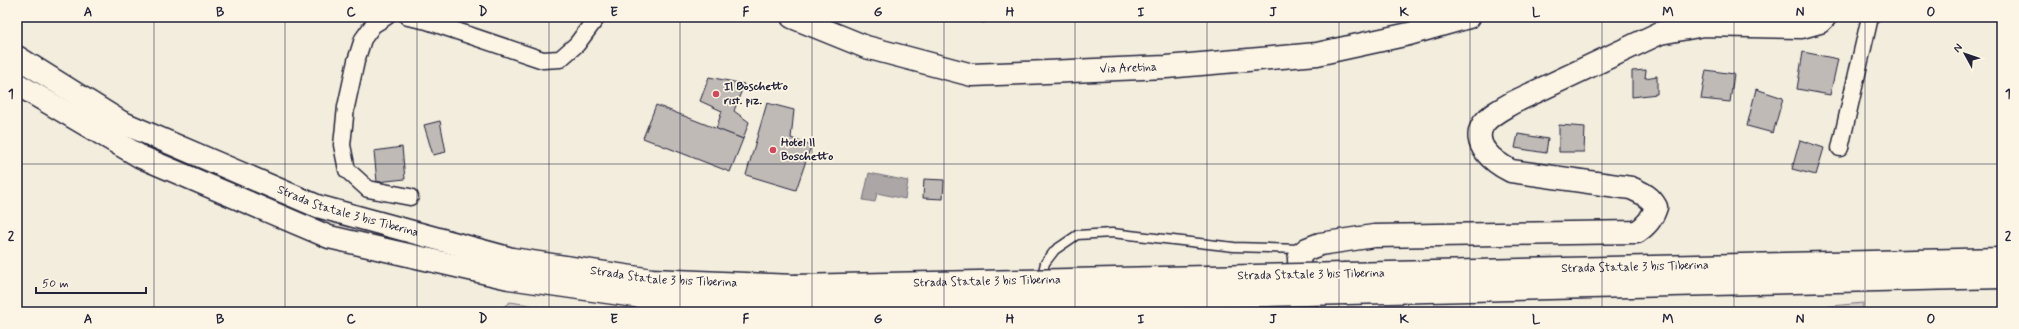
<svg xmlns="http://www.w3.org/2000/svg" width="2019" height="329" viewBox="0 0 2019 329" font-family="Mynerve,sans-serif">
	<rect width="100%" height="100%" fill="#f3edde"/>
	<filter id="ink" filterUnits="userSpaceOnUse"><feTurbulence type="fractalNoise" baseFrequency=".025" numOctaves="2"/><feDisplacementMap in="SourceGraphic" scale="8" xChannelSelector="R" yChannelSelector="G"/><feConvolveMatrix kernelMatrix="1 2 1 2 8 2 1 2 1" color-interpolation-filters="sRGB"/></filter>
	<g filter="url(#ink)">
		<g fill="#d4cfc6" stroke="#7b7880">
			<polygon points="510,302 575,312 496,312"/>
			<polygon points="1863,303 1862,312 1770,312"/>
		</g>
		<polygon fill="#aca7a6" stroke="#75727b" points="869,173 908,181 905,199 877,193 875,202 863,200"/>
		<g fill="#bfbab6" stroke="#22223b">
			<polygon points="965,17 986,17 984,23"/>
			<polygon points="1803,52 1838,59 1830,95 1797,89"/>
			<polygon points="1646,70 1645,78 1657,76 1657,94 1632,97 1632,71"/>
			<polygon points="1706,70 1734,74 1730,102 1701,99"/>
			<polygon points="709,77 744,84 734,111 749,122 743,139 716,129 722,111 700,101"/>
			<polygon points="1756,89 1783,98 1773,133 1747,126"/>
			<polygon points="767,103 794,110 791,138 811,146 796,190 746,175"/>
			<polygon points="656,105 743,139 730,172 643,138"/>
			<polygon points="440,121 446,152 433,155 424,125"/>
			<polygon points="1559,125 1585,127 1584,152 1559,152"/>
			<polygon points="1518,134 1548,139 1546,153 1515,148"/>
			<polygon points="1800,140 1824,148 1816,175 1792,169"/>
			<polygon points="402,147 405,179 377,182 374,151"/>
			<polygon points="924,179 944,180 943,199 923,198"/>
		</g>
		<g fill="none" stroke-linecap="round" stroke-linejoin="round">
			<defs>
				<polyline id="lane" points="1041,280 1045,263 1055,250 1077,235 1112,233 1234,247 1302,249"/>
				<g id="street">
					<polyline points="386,17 373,25 363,39 356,61 346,107 342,145 347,170 368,189 410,197"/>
					<polyline points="408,17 427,21 543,60 560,59 577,44 597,17"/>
					<polyline points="1840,148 1870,17"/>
				</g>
				<g id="secondary">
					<path id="s1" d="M 792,17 L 866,47 L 972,75 L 1166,67 L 1317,54 L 1409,34 L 1469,17"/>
					<path d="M 1306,312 L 1302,307 L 1299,259 L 1301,254 L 1307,249 L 1320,244 L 1374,236 L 1637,232 C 1647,225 1652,219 1656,207 C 1650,196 1642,193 1631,188 L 1511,171 C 1495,163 1469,144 1484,123 C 1491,114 1502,109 1512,103 L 1660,33 L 1704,25 L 1802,27 L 1820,22 L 1825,17"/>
				</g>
				<g id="highway">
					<path id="s2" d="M 17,57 L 121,122 L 317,206 L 512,259 L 652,280 L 795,286"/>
					<polyline points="17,84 141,157 329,237 509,278 649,298 794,306"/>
					<path id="s3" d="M 1346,274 L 2002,259"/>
					<polyline points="1347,293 2002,277"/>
				</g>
			</defs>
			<use href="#lane" stroke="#22223b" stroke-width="11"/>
			<use href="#street" stroke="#22223b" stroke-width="19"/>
			<use href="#secondary" stroke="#22223b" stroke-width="25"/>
			<use href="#highway" stroke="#22223b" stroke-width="25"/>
			<use href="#lane" stroke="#fcf5e5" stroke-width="8"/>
			<use href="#street" stroke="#fcf5e5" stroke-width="16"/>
			<use href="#secondary" stroke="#fcf5e5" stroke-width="22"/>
			<use href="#highway" stroke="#fcf5e5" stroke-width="22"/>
			<defs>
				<g id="highway-bridge">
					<path id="s4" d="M 795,286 L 1346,274"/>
					<polyline points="794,306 1347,293"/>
				</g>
			</defs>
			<use href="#highway-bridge" stroke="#22223b" stroke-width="25" stroke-linecap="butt"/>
			<use href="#highway-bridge" stroke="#fcf5e5" stroke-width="22"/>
		</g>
	</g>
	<path fill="none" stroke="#22223b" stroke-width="1" stroke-opacity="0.55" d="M 154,17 L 154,312M 285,17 L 285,312M 417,17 L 417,312M 549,17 L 549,312M 680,17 L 680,312M 812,17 L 812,312M 944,17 L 944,312M 1075,17 L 1075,312M 1207,17 L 1207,312M 1339,17 L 1339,312M 1470,17 L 1470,312M 1602,17 L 1602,312M 1734,17 L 1734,312M 1865,17 L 1865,312M 17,164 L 2002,164"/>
	<g fill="#d1495b" stroke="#fcf5e5" stroke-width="1.5">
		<circle cx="716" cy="94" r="4"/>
		<circle cx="773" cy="150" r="4"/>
	</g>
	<g text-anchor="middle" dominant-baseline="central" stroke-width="3.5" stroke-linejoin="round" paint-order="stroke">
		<g font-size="12" fill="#22223b" stroke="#fcf5e5">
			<text stroke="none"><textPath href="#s1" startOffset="346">Via Aretina</textPath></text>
			<text stroke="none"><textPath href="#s2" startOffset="367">Strada Statale 3 bis Tiberina</textPath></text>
			<text stroke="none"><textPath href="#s3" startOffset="289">Strada Statale 3 bis Tiberina</textPath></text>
			<text transform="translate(1311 275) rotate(-1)">Strada Statale 3 bis Tiberina</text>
			<text stroke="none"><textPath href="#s2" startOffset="691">Strada Statale 3 bis Tiberina</textPath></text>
			<text stroke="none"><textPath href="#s4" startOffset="192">Strada Statale 3 bis Tiberina</textPath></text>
		</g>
		<g font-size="12" font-weight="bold" fill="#22223b" stroke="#fcf5e5" text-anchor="start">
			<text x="724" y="87">Il Boschetto<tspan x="724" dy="14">rist. piz.</tspan></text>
			<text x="781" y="143">Hotel Il<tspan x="781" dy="14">Boschetto</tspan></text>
		</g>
	</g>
	<rect width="2019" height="329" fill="none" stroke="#fcf5e5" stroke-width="44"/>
	<g transform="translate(1965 54) rotate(310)" stroke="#fcf5e5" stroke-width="3" paint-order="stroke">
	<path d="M0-3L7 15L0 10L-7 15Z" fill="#22223b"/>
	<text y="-6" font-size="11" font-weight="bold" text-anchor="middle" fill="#22223b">N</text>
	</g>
	<path d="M36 287v6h110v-6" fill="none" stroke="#22223b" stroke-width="2"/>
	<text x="42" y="287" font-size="12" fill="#22223b" stroke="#fcf5e5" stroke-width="3" paint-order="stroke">50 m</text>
	<rect x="22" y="22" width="1975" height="285" fill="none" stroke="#22223b" stroke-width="1.5"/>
	<g font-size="13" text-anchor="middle" font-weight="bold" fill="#22223b">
		<text x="88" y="16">A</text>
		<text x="220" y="16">B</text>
		<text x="351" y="16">C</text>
		<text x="483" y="16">D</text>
		<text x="614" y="16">E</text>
		<text x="746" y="16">F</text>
		<text x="878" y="16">G</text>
		<text x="1010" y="16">H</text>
		<text x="1141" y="16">I</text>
		<text x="1273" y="16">J</text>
		<text x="1404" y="16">K</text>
		<text x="1536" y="16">L</text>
		<text x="1668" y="16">M</text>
		<text x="1800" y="16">N</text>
		<text x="1931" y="16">O</text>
		<text x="11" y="98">1</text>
		<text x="2008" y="98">1</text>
		<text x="11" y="240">2</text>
		<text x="2008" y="240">2</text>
		<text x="88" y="323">A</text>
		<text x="220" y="323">B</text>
		<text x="351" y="323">C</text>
		<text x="483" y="323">D</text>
		<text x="614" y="323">E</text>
		<text x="746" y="323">F</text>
		<text x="878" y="323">G</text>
		<text x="1010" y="323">H</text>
		<text x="1141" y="323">I</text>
		<text x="1273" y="323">J</text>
		<text x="1404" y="323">K</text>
		<text x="1536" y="323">L</text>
		<text x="1668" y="323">M</text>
		<text x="1800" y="323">N</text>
		<text x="1931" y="323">O</text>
	</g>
</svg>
